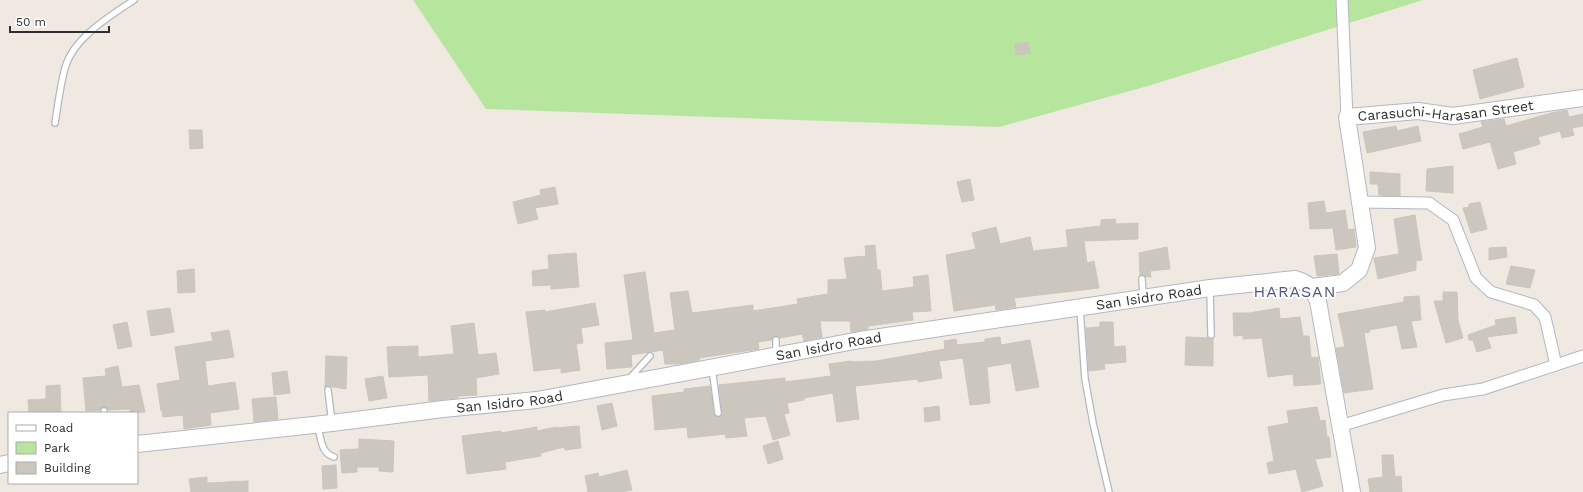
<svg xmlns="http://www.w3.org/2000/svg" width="1583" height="492" viewBox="0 0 1583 492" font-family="'Work Sans',sans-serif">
	<rect width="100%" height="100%" fill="#efe9e1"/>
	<polygon fill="#b6e59e" points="413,0 1423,0 1148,86 999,127 486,109"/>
	<g fill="#cbc7bf" stroke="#cbc5ba">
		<polygon points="1028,42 1030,53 1016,55 1015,44"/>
		<polygon points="1517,58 1524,87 1480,99 1473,70"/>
		<polygon points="1567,110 1569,117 1583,114 1583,126 1572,128 1574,135 1562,138 1560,131 1538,137 1540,144 1513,152 1516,164 1498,169 1490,142 1463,149 1459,134 1483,127 1481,122 1504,119 1506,126 1551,113"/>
		<polygon points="1396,126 1397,131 1418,126 1421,141 1367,153 1363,132"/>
		<polygon points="189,130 202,130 203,148 190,149"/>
		<polygon points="1453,166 1453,193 1426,191 1427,169"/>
		<polygon points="1370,172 1400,174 1400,196 1379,195 1378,184 1370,184"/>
		<polygon points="970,179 974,200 962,202 957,182"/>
		<polygon points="555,187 558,204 535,208 538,219 518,224 513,202 541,195 540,190"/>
		<polygon points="1324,201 1326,213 1345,210 1348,230 1354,229 1356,247 1336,250 1333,228 1310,229 1308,203"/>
		<polygon points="1480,202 1487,229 1471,233 1463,208 1469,207 1469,204"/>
		<polygon points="1415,215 1422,260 1416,261 1416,270 1378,279 1374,258 1399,254 1394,219"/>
		<polygon points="1115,219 1116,224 1138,223 1138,239 1084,241 1087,263 1094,261 1099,288 1014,298 1016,307 996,310 995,305 954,311 946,255 976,249 972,233 996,227 1000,244 1030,237 1033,251 1068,247 1066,230 1101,226 1101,220"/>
		<polygon points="875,245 877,270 880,270 882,291 914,287 913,277 928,275 931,311 912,312 913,320 868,326 868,329 851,332 850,321 820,321 822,337 804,341 802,334 780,338 776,336 772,340 758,342 759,349 699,358 699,360 680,364 665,364 663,350 631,355 632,367 607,369 605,343 633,340 624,275 645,272 654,333 675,330 670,293 688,291 692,313 753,305 753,311 798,304 797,299 828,294 828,280 847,279 844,258 866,256 865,246"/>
		<polygon points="1167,247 1170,269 1150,271 1151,277 1140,276 1139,253"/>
		<polygon points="1506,247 1507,257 1489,260 1489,248"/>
		<polygon points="576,253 579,287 551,289 551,285 533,286 532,271 549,269 548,255"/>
		<polygon points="1337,254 1339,274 1317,276 1314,256"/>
		<polygon points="1511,266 1535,270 1530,288 1506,284"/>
		<polygon points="194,269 195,292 178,293 177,271"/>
		<polygon points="1443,292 1457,292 1458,320 1463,338 1446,343 1434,301 1443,301"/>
		<polygon points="1419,296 1421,320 1411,321 1417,347 1402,349 1397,325 1369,330 1370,332 1364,333 1373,389 1344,393 1336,348 1345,347 1338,314 1404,302 1404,297"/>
		<polygon points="595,303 599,325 581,328 583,343 576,344 580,370 561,373 561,368 534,371 526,312 545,310 545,312"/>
		<polygon points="170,308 174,332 151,336 147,311"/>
		<polygon points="1279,308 1280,319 1300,317 1303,336 1309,336 1311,358 1318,357 1321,384 1294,386 1293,374 1268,377 1262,338 1243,339 1243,335 1234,336 1233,313 1249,313"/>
		<polygon points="1515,317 1517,333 1487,337 1491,348 1477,352 1473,340 1469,340 1468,335 1496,325 1495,320"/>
		<polygon points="127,322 132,346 118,349 113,325"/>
		<polygon points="1100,322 1113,322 1114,347 1125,346 1126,362 1104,364 1105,369 1089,371 1086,328 1100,327"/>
		<polygon points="474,323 478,355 496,353 499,374 476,378 477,395 458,396 458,398 429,401 428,375 389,377 387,347 418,346 418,357 454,354 451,326"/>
		<polygon points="229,330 234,357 205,361 208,386 235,382 239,409 210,413 211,425 184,429 183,415 163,417 162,411 161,411 157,384 180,380 175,347 213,341 211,333"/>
		<polygon points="1000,337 1001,345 1030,340 1039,387 1016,391 1011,363 987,367 990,403 970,405 963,358 939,361 942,378 918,382 918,379 855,386 859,419 837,422 833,393 804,398 804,400 787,403 789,413 784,414 790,435 773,440 766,416 744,418 747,436 726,438 725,434 688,438 687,427 655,430 652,396 684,392 684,389 710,386 714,414 719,417 722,412 719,385 785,378 785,382 831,376 829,364 852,361 852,362 876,361 945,349 944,341 956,339 957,345 985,342 985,339"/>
		<polygon points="1186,337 1213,338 1213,366 1185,365"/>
		<polygon points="326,356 347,357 346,389 328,386 325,387"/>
		<polygon points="118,366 122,387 139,385 145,412 130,413 130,409 108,410 104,407 100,410 86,411 83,378 106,376 105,369"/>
		<polygon points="287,371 290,393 274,395 272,373"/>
		<polygon points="383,376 387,398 369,401 365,379"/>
		<polygon points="60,385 61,413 29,413 28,400 46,399 46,386"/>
		<polygon points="276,397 278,419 254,422 252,399"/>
		<polygon points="612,403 617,426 602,430 597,406"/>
		<polygon points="939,406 940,420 925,422 924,408"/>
		<polygon points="1317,407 1320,421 1325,420 1327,437 1329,437 1331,457 1315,459 1323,486 1302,492 1296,469 1269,474 1267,463 1274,461 1268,427 1289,423 1287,411"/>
		<polygon points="579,426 581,448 565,450 564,447 541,453 541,456 505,462 506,469 467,474 462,436 501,431 501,433 537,427 537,431 556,427 556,428"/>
		<polygon points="359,439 394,441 393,472 379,471 379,467 357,467 357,472 342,473 340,450 359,449"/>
		<polygon points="778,441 783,459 768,464 763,446"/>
		<polygon points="1382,455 1393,455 1395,477 1401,476 1402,492 1370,492 1368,479 1383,477"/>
		<polygon points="336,465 337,488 323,489 322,466"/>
		<polygon points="627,470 632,490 621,492 588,492 585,476 598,473 599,477"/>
		<polygon points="207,477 207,483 248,481 248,492 191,492 189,479"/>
	</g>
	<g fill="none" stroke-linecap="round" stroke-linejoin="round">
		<defs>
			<g id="lane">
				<path d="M 55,123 C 58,105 60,86 65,68 C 73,38 110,16 134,0"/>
				<polyline points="1142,279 1143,297"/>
				<polyline points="1210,289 1211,335"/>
				<polyline points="1080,309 1085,379 1093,423 1109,492"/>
				<polyline points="776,340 776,353"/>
				<polyline points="712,368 718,413"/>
				<polyline points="629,379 650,356"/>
				<polyline points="328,390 332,423"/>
				<polyline points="104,413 104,411"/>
				<path d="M 318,427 C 321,439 321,453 334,457"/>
			</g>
			<g id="street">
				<polyline points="1342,0 1347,117"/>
				<polyline points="1360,202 1429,203 1453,220 1476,278 1491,292 1534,305 1545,317 1556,365"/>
				<polyline points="1340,426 1443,395 1483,389 1583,356"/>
			</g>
			<g id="secondary">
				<path id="s1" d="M 1312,287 L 1343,283 L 1359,270 L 1367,248 L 1347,117 L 1418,111 L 1453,116 L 1583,98"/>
				<path id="s2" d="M 137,444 L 332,423 L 443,409 L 537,400 L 860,340 L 1210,288 L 1295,279 C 1309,283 1312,288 1318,301 L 1352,492"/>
				<polyline points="0,465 9,463"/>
			</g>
		</defs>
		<use href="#lane" stroke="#b4b7c1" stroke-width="8"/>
		<use href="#street" stroke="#b4b7c1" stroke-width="13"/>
		<use href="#secondary" stroke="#b4b7c1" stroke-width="18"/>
		<use href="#lane" stroke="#fff" stroke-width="5.5"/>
		<use href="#street" stroke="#fff" stroke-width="11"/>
		<use href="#secondary" stroke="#fff" stroke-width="16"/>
	</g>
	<g text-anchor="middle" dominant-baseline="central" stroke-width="4" stroke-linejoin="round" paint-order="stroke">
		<g font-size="14" fill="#2e2e2e" stroke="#fff">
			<text stroke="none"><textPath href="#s1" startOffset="307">Carasuchi-Harasan Street</textPath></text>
			<text stroke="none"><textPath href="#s2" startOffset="1023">San Isidro Road</textPath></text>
			<text stroke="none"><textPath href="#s2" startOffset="699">San Isidro Road</textPath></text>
			<text stroke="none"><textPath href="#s2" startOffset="375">San Isidro Road</textPath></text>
		</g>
		<g font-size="16" letter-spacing="1" fill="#4d5680" stroke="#fff">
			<text x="1295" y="291">HARASAN</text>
		</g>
	</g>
	<rect x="8" y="412" width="130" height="72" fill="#ffffff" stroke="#ababab"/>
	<rect x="16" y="425" width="20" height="6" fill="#ffffff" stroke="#ababab"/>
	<text x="44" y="432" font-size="12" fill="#2e2e2e">Road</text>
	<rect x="16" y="442" width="20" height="12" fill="#b6e59e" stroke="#ababab"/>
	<text x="44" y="452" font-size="12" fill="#2e2e2e">Park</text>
	<rect x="16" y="462" width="20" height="12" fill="#cbc7bf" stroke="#ababab"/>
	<text x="44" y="472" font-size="12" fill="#2e2e2e">Building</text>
	<path d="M10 26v6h99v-6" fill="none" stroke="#2e2e2e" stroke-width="2"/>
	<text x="16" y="26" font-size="12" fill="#2e2e2e" stroke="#ffffff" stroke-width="3" paint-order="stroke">50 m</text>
</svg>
